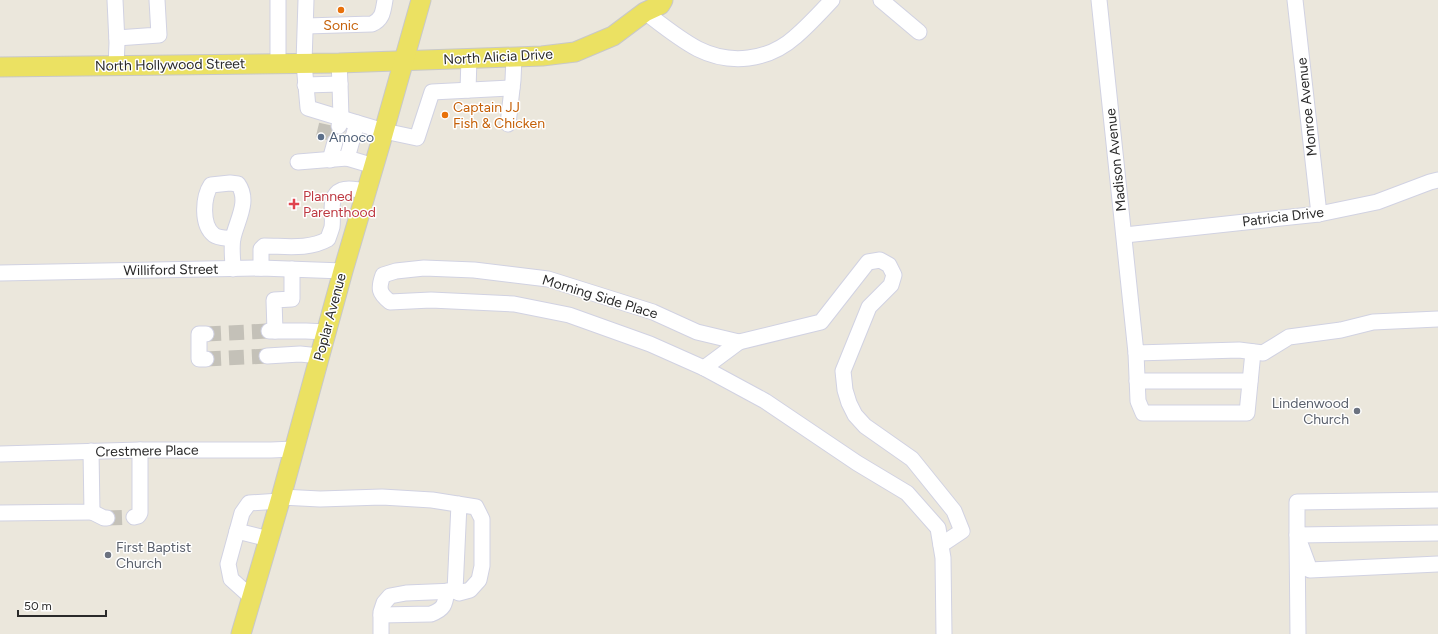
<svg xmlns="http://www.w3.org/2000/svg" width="1438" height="634" viewBox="0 0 1438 634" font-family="Figtree,sans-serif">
	<rect width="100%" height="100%" fill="#ebe7dc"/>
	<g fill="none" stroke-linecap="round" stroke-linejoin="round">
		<g stroke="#c4c1b8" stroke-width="15" stroke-dasharray="15 8" stroke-linecap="butt">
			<polyline points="323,139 327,122"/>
			<polyline points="206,334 269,331"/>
			<polyline points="206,359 267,356"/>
			<polyline points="107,518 134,517"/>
		</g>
		<defs>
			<g id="minor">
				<polyline points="115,0 117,43 116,66"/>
				<polyline points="306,0 304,63 308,108 357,123 347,158 374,166"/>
				<polyline points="881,0 919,32"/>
				<polyline points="1099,0 1136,353 1239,350 1263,353 1289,337 1341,330 1373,322 1438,319"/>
				<polyline points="1295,0 1319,214"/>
				<path d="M 645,12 C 662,25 679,39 698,49 C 730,65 768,61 795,37 C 808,26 820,13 832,0"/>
				<path d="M 306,26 L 372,24 C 383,19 383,11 385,0"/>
				<polyline points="117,38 159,35 157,0"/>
				<polyline points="278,64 278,0"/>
				<polyline points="305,85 340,84 339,63"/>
				<polyline points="468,90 469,58"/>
				<polyline points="357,123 384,131 417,138 432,92 512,88"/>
				<polyline points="508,124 513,80 514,57"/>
				<polyline points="339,126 341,118 340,84"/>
				<polyline points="330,160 335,142"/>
				<polyline points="298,162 347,158"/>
				<polyline points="1125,235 1319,214 1377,202 1430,182 1438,180"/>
				<path d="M 233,239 C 227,238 218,238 214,235 C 201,225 203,197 211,185 L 230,183 L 238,184 C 250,201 237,220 233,238 C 231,247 233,260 233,269"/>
				<path d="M 261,268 L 261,249 L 264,246 C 285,246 309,250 328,239 C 329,235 331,231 332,227 C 334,215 327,196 342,190 C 349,187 360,190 367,192"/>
				<polyline points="0,273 261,268 343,271"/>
				<polyline points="269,331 306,331 326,332"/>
				<polyline points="275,331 274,300 292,299 292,269"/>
				<polyline points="206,334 199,334 199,359 206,359"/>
				<path d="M 739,342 L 697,332 L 653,312 L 548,279 L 474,270 L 424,268 L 396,271 L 383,275 C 378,289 379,293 390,302 L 431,300 L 514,304 L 569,315 L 650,344 L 704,368 L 765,401 L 857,463 L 907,493 L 938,528 L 943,558 L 944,634"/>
				<polyline points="1136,353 1138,401 1143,413 1247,413 1253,352"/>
				<polyline points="267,356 300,354 320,356"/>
				<polyline points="704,368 739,342 821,322 868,262 880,260 889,265 894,275 891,285 869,307 843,371 845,390 849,403 855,415 865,426 912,459 954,511 962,531 941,545"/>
				<polyline points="1137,381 1250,381"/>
				<polyline points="0,454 140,450 271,450 294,449"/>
				<polyline points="281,497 320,499 382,497 432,500 476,507 482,519 482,566 479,580 470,590 459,593 455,591 459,504"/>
				<polyline points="1438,500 1297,502 1297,535 1438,533"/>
				<polyline points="92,512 104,518 107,518"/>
				<polyline points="0,513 92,512 91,451"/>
				<polyline points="134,517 138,516 140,513 140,450"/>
				<polyline points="237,531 269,539"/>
				<polyline points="251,597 231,579 228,564 242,513 249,503 280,501"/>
				<path d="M 381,615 L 431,614 C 444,609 445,605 447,591"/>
				<polyline points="381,634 381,612 384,603 390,596 406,593 455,591"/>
				<polyline points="1298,634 1297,535 1310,570 1438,564"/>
			</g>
			<g id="major">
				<polyline points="0,67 339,63 542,56 575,52 613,36 645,12 660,5 663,0"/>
				<polyline points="241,634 280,501 343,271 380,145 421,0"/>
			</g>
		</defs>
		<use href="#minor" stroke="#d1d2e2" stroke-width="17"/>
		<use href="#major" stroke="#c8c8c8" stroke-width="21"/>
		<use href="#minor" stroke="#fff" stroke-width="15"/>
		<use href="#major" stroke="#ebe162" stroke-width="19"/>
	</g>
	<g fill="#e8710a" stroke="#fff" stroke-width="1.5">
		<circle cx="341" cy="10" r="4"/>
		<circle cx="445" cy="115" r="4"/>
	</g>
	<circle fill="#5c6f8a" stroke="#fff" stroke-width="1.5" cx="321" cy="137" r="4"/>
	<path fill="#e0444e" stroke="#fff" stroke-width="1.5" d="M292 198h4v4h4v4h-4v4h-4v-4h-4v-4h4z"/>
	<g fill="#6b7280" stroke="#fff" stroke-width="1.5">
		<circle cx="1357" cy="411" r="4"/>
		<circle cx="108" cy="555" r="4"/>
	</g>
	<g text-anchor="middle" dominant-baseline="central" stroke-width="3" stroke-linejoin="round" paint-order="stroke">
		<g font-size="14" fill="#c56008" stroke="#fff">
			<text x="341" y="25">Sonic</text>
			<text x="453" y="107" text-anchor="start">Captain JJ<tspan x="453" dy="16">Fish &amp; Chicken</tspan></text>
		</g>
		<g font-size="14" fill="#2a2a2a" stroke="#fff">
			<text transform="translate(498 57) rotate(-3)">North Alicia Drive</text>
			<text transform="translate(170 65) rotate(-1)">North Hollywood Street</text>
			<text transform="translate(1307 107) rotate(-96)">Monroe Avenue</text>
			<text transform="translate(1116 160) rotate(-96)">Madison Avenue</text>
			<text transform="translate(1283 217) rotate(-7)">Patricia Drive</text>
			<text transform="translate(171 270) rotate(-1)">Williford Street</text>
			<text transform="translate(600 297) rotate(17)">Morning Side Place</text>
			<text transform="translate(330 317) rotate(-75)">Poplar Avenue</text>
			<text transform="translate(147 451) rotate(-1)">Crestmere Place</text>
		</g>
		<g font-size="14" fill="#4e5e75" stroke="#fff" text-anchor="start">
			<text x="329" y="137">Amoco</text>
		</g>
		<g font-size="14" fill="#be3a42" stroke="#fff" text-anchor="start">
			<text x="303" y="196">Planned<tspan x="303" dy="16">Parenthood</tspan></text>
		</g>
		<g font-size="14" fill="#5b616d" stroke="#fff" text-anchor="end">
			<text x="1349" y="403">Lindenwood<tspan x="1349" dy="16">Church</tspan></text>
			<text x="116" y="547" text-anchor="start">First Baptist<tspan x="116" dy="16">Church</tspan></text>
		</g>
	</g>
	<path d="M18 610v6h88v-6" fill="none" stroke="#2a2a2a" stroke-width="2"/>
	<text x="24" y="610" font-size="12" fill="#2a2a2a" stroke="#ffffff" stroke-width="3" paint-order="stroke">50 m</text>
</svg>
